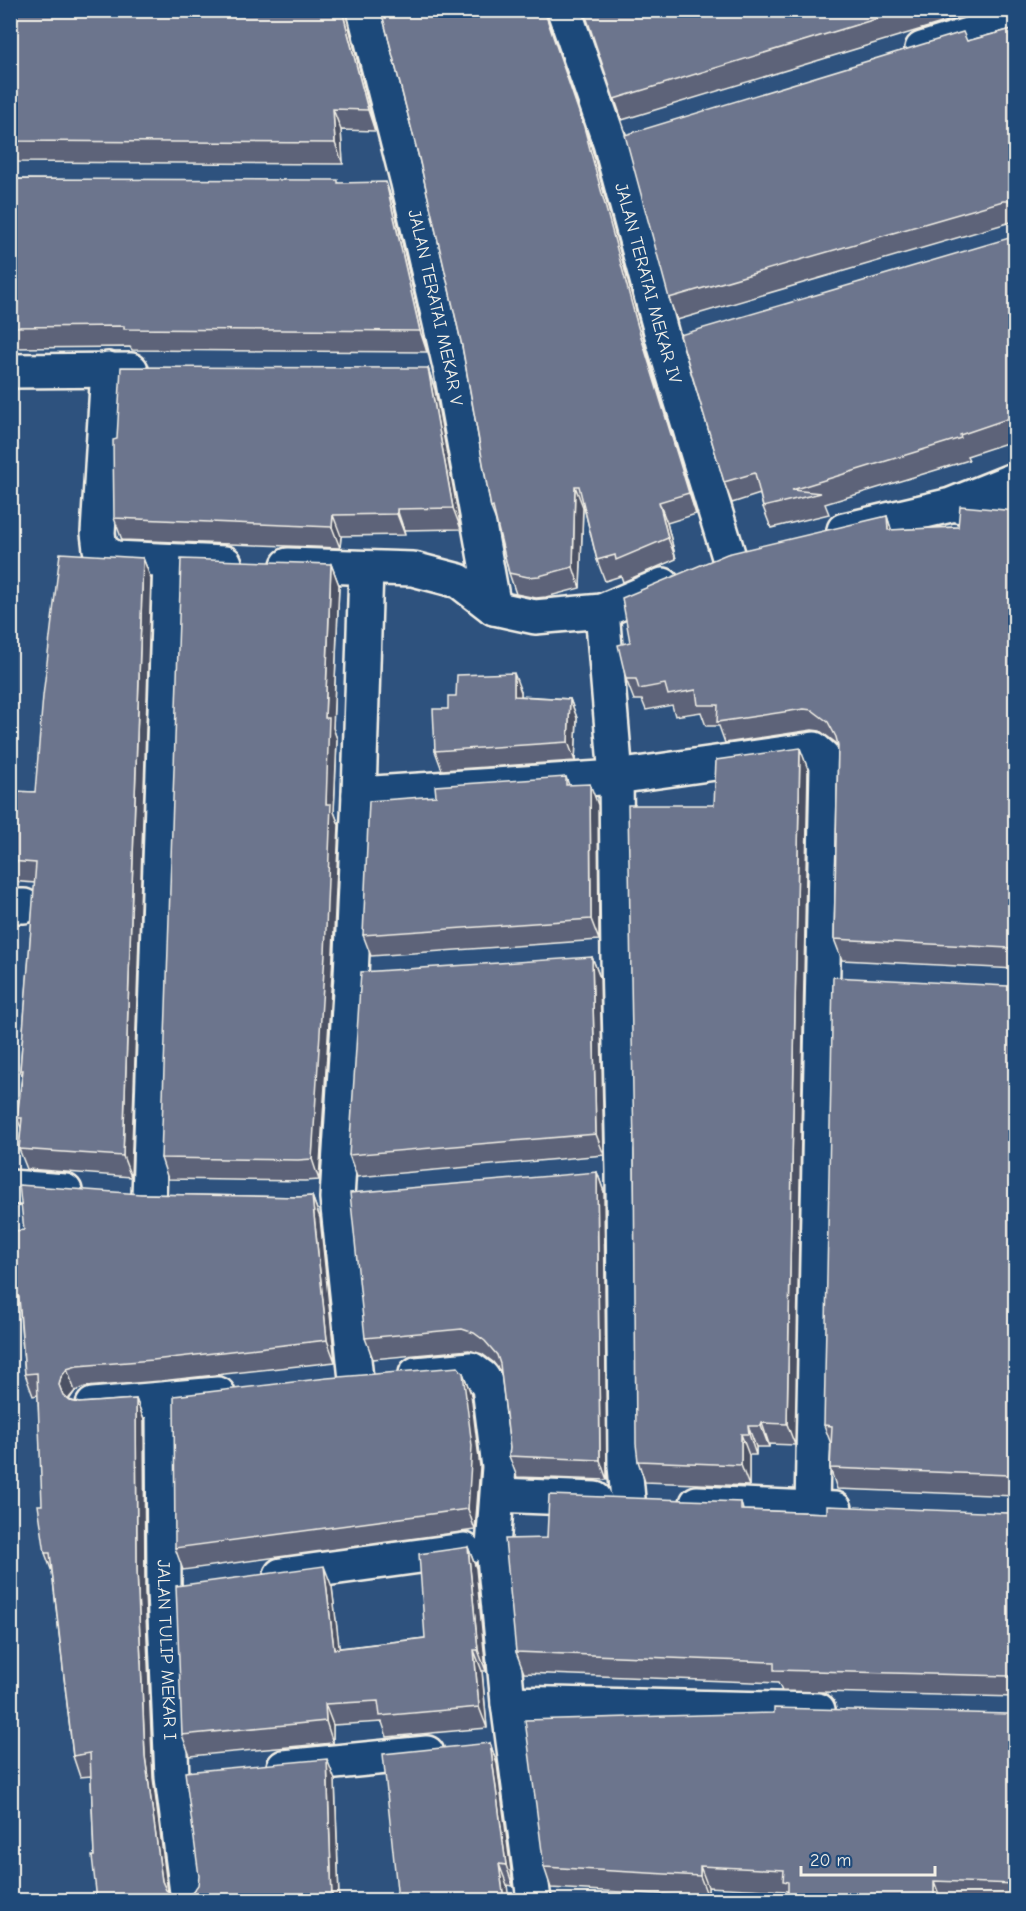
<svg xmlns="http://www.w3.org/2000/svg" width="1026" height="1911" viewBox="0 0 1026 1911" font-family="'Comic Neue',sans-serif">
	<rect width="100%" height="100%" fill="#2e527e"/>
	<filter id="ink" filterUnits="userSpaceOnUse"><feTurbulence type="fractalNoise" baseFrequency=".0167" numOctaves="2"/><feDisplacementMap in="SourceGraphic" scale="12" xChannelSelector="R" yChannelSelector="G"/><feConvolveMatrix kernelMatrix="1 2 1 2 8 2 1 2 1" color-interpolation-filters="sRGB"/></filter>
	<g filter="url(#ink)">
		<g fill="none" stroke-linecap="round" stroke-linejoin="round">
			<defs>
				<g id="street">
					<path id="s1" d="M 364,10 L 408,183 L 451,371 L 494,608"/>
					<path id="s2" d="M 564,10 L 610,143 L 664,343 L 729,557"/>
					<polyline points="922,49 1016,20"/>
					<polyline points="108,369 98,533 100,549 114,558 225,563"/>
					<polyline points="10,371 131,370"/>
					<polyline points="961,506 1016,508"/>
					<polyline points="844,530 951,505 1016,479"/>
					<polyline points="288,565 413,569 459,581 494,608 535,617 602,611"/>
					<polyline points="359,794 616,777 814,749 823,757 827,766 812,1508"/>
					<polyline points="10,906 24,906"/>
					<polyline points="10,1187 65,1191"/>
					<polyline points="149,1197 170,561"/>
					<polyline points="416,1374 471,1369 482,1377 489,1387 499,1467 493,1547 508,1703 534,1900"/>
					<polyline points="356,1379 337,1198 351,976 359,794 366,568"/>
					<path id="s3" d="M 163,1400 L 164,1591 L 172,1777 L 188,1900"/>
					<polyline points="93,1405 218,1394"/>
					<polyline points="498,1495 595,1499"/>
					<polyline points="628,1499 625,1466 623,1172 618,958 616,777 602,611 663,585"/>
					<polyline points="697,1503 835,1509"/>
					<polyline points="281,1575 464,1550"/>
					<polyline points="508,1703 818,1710"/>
					<polyline points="284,1767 427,1753"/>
				</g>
			</defs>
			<use href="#street" stroke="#f4f1e8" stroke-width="38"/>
			<use href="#street" stroke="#1f4a7a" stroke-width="33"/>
		</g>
		<g fill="#5d6479" stroke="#f4f1e8" stroke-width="1.5">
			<polygon points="10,10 346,10 346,15 375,131 341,130 343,164 10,162"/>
			<polygon points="381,10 546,10 546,16 592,149 646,348 696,514 667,523 676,559 623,582 621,576 605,581 597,560 584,507 583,507 580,588 546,597 536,598 516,594 509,573 498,526 491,508 462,346 419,158"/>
			<polygon points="584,10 955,10 958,18 622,120"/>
			<polygon points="1016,28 1016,222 1011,222 677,320 669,298 967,41"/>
			<polygon points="10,179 339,183 393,203 427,352 132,350 130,347 10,348"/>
			<polygon points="1016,236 1016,440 967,456 969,460 825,504 829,514 771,528 763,507 760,494 732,503 724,482"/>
			<polygon points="428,368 435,390 461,529 404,530 405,535 341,536 340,548 122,540 114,518"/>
			<polygon points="1016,511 1016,969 842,960 834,939 838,747 836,743 820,731 812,730 725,743 719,726 706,726 701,712 675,716 672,705 646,710 642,700 634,700 626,679 630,642 887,516 891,530 958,527"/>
			<polygon points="143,558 151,579 131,1177 27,1169 19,1149 21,1128 17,1118 22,1075 20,1070 35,883 10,881 10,791 35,792"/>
			<polygon points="331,564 339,585 333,728 337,739 334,812 339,825 332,975 319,1180 305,1181 168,1179 161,1158"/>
			<polygon points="521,692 521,696 570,699 577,718 575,761 442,770 435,751 448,709"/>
			<polygon points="808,769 795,1445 769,1444 769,1447 756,1447 756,1455 749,1455 749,1486 645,1482 638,1461 634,1150 714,805"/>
			<polygon points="566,777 569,785 598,805 599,940 371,956 363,935 436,796"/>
			<polygon points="592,957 600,978 604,1155 357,1177 349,1155"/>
			<polygon points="1016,984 1016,1496 837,1489 830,1468 831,1444 824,1425 1008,986"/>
			<polygon points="597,1172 604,1192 607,1480 517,1477 509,1456 510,1448 501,1372 493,1362 482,1354 469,1350 373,1359 365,1338"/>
			<polygon points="141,1194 298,1197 312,1196 320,1218 335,1362 161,1381 85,1387 75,1391 69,1400 79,1403 136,1399 144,1420 145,1592 153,1778 168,1892 174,1896 183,1897 192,1893 335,1780 339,1900 97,1900 94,1856 91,1776 80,1777 73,1756 52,1572 45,1553 38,1395 33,1396 25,1374 19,1303 17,1297 24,1230"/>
			<polygon points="463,1373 471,1394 480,1467 475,1530 183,1570 175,1548"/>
			<polygon points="741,1502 743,1510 827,1513 1008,1513 1016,1511 1016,1697 782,1691 778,1683 524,1673 516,1652 547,1538"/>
			<polygon points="468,1547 476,1568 486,1671 482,1671 487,1728 387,1737 382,1722 333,1725 333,1743 190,1756 182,1735 332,1587 339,1648 425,1638"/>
			<polygon points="1016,1712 1016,1900 788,1900 788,1895 787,1891 708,1887 708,1897 551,1888 544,1867"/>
			<polygon points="490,1743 497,1764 513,1886 507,1885 398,1900"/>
		</g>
		<g fill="#4c5163" stroke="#f4f1e8" stroke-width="1.5">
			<polygon points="342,10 346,10 346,15 375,131 368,110"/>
			<polygon points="544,10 546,10 546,16 592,149 646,348 696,514 689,493 638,327"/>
			<polygon points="333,109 341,130 343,164 335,143"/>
			<polygon points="386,182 393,203 427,352 420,331"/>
			<polygon points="428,368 435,390 461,529 453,508"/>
			<polygon points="575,486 583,507 580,588 573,567"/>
			<polygon points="659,502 667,523 676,559 668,538"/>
			<polygon points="397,509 404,530 405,535 397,514"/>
			<polygon points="333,515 341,536 340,548 332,527"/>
			<polygon points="887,516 894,538 888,530"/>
			<polygon points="143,558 151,579 131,1177 123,1156"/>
			<polygon points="331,564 339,585 333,728 337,739 334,812 339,825 332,975 319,1180 312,1159 326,804 325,718"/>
			<polygon points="514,673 521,692 521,715 514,696"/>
			<polygon points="570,699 577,718 575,761 568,742"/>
			<polygon points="800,748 808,769 795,1445 787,1424"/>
			<polygon points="590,784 598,805 599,940 591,919"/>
			<polygon points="592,957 600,978 604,1155 596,1134"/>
			<polygon points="597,1172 604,1192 607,1480 600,1460"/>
			<polygon points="312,1196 320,1218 335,1362 327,1340"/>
			<polygon points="67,1369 75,1391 69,1398 67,1407 59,1385 61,1377"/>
			<polygon points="463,1373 471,1394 480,1467 475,1530 468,1509"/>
			<polygon points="136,1399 144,1420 145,1592 153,1778 169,1900 162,1881 145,1756 137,1570"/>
			<polygon points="762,1423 769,1444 769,1447 761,1426"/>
			<polygon points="748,1426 756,1447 756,1455 749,1434"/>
			<polygon points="741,1434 749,1455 749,1486 741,1465"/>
			<polygon points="468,1547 476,1568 486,1671 478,1650"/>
			<polygon points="324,1566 332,1587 342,1670 334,1649"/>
			<polygon points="474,1650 482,1671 487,1728 479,1707"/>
			<polygon points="325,1704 333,1725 333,1743 326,1721"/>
			<polygon points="490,1743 497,1764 513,1886 506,1865"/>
			<polygon points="327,1759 335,1780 339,1900 332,1900"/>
			<polygon points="499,1864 507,1885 509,1900 504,1900"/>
			<polygon points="700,1866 708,1887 708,1897 700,1876"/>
			<polygon points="934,1881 941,1900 934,1900"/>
		</g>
		<g fill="#6c748d" stroke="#f4f1e8" stroke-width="1.5">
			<polygon points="10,10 342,10 368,110 333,109 335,143 10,141"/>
			<polygon points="381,10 544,10 584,127 638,327 689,493 659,502 668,538 616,560 615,555 597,560 579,486 575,486 573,567 539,576 528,577 509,573 493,507 491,508 462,346 419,158"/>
			<polygon points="584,10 905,10 614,99"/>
			<polygon points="1016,28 1016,202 1013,201 1003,201 669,298 625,135 963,32 967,41"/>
			<polygon points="10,179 338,180 338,183 386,182 420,331 124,329 124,326 10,327"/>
			<polygon points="1016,236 1016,416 960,435 961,438 792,490 821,493 763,507 755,473 724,482 680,335"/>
			<polygon points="121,367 428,368 453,508 397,509 397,514 333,515 332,527 114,518 113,440 117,439"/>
			<polygon points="960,506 1016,511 1016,950 1009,948 834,939 838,745 836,737 828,722 812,710 804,709 717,722 718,705 698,705 696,690 668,695 665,684 639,689 636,679 626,679 618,645 630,642 622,598 727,554 887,516 888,530 958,527"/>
			<polygon points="60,553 143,558 123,1156 19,1149 22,1118 17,1118 23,1070 20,1070 36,863 10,861 10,791 35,792 43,696"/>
			<polygon points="181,559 331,564 325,718 329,718 326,804 331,804 325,954 312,1159 298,1160 161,1158"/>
			<polygon points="514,673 514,696 570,699 568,742 435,751 433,709 448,709 448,696 456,696 457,675"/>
			<polygon points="800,748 787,1424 762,1423 761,1426 748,1426 749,1434 741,1434 741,1465 638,1461 636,1444 634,1150 628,805 714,805 716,760"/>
			<polygon points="566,777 566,785 590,784 591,919 363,935 369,801 436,796 435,786"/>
			<polygon points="592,957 596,1134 349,1155 361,972"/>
			<polygon points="833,977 1008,986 1016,984 1016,1477 1009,1475 830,1468 832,1426 824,1425"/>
			<polygon points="597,1172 600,1460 509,1456 510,1448 500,1364 497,1355 485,1341 474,1333 462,1329 365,1338 350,1193"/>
			<polygon points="19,1185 141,1194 298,1197 312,1196 327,1340 153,1360 77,1366 67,1369 61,1377 59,1385 63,1395 70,1401 79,1403 136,1399 137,1570 145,1756 162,1881 166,1890 174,1896 183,1897 192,1893 198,1885 199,1876 185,1772 327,1759 332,1900 97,1900 92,1856 94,1856 90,1753 73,1756 50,1553 45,1553 38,1505 42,1505 37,1373 25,1374 19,1297 17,1297 14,1231 24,1230"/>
			<polygon points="458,1367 463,1373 472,1446 468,1509 175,1548 174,1396 327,1378"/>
			<polygon points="549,1495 741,1502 741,1510 827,1513 827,1506 1008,1513 1016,1511 1016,1678 1009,1676 774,1670 774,1662 516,1652 505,1539 547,1538"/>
			<polygon points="468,1547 478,1650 474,1650 479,1707 380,1716 378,1701 325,1704 326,1721 182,1735 176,1586 324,1566 334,1649 425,1638 419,1554"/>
			<polygon points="774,1708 1008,1714 1016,1712 1016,1884 934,1881 934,1900 788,1900 788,1882 783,1881 784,1870 700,1866 700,1876 544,1867 525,1720 774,1713"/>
			<polygon points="490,1743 506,1865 499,1864 504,1900 398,1900 383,1754"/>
		</g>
	</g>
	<g text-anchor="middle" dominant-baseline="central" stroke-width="6" stroke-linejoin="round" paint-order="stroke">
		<g font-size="18" fill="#f4f1e8" stroke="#1f4a7a">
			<text stroke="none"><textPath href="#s2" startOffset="286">JALAN TERATAI MEKAR IV</textPath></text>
			<text stroke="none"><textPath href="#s1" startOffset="306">JALAN TERATAI MEKAR V</textPath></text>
			<text stroke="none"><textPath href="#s3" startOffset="250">JALAN TULIP MEKAR I</textPath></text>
		</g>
	</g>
	<rect width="1026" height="1911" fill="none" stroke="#1f4a7a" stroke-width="36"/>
	<rect x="18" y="18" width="990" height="1875" fill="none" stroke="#f4f1e8" stroke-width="2" filter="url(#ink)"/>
	<path d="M801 1866v9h134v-9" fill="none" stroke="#f4f1e8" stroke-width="3"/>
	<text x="810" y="1866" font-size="18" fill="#f4f1e8" stroke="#1f4a7a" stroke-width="4.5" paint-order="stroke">20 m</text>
</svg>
